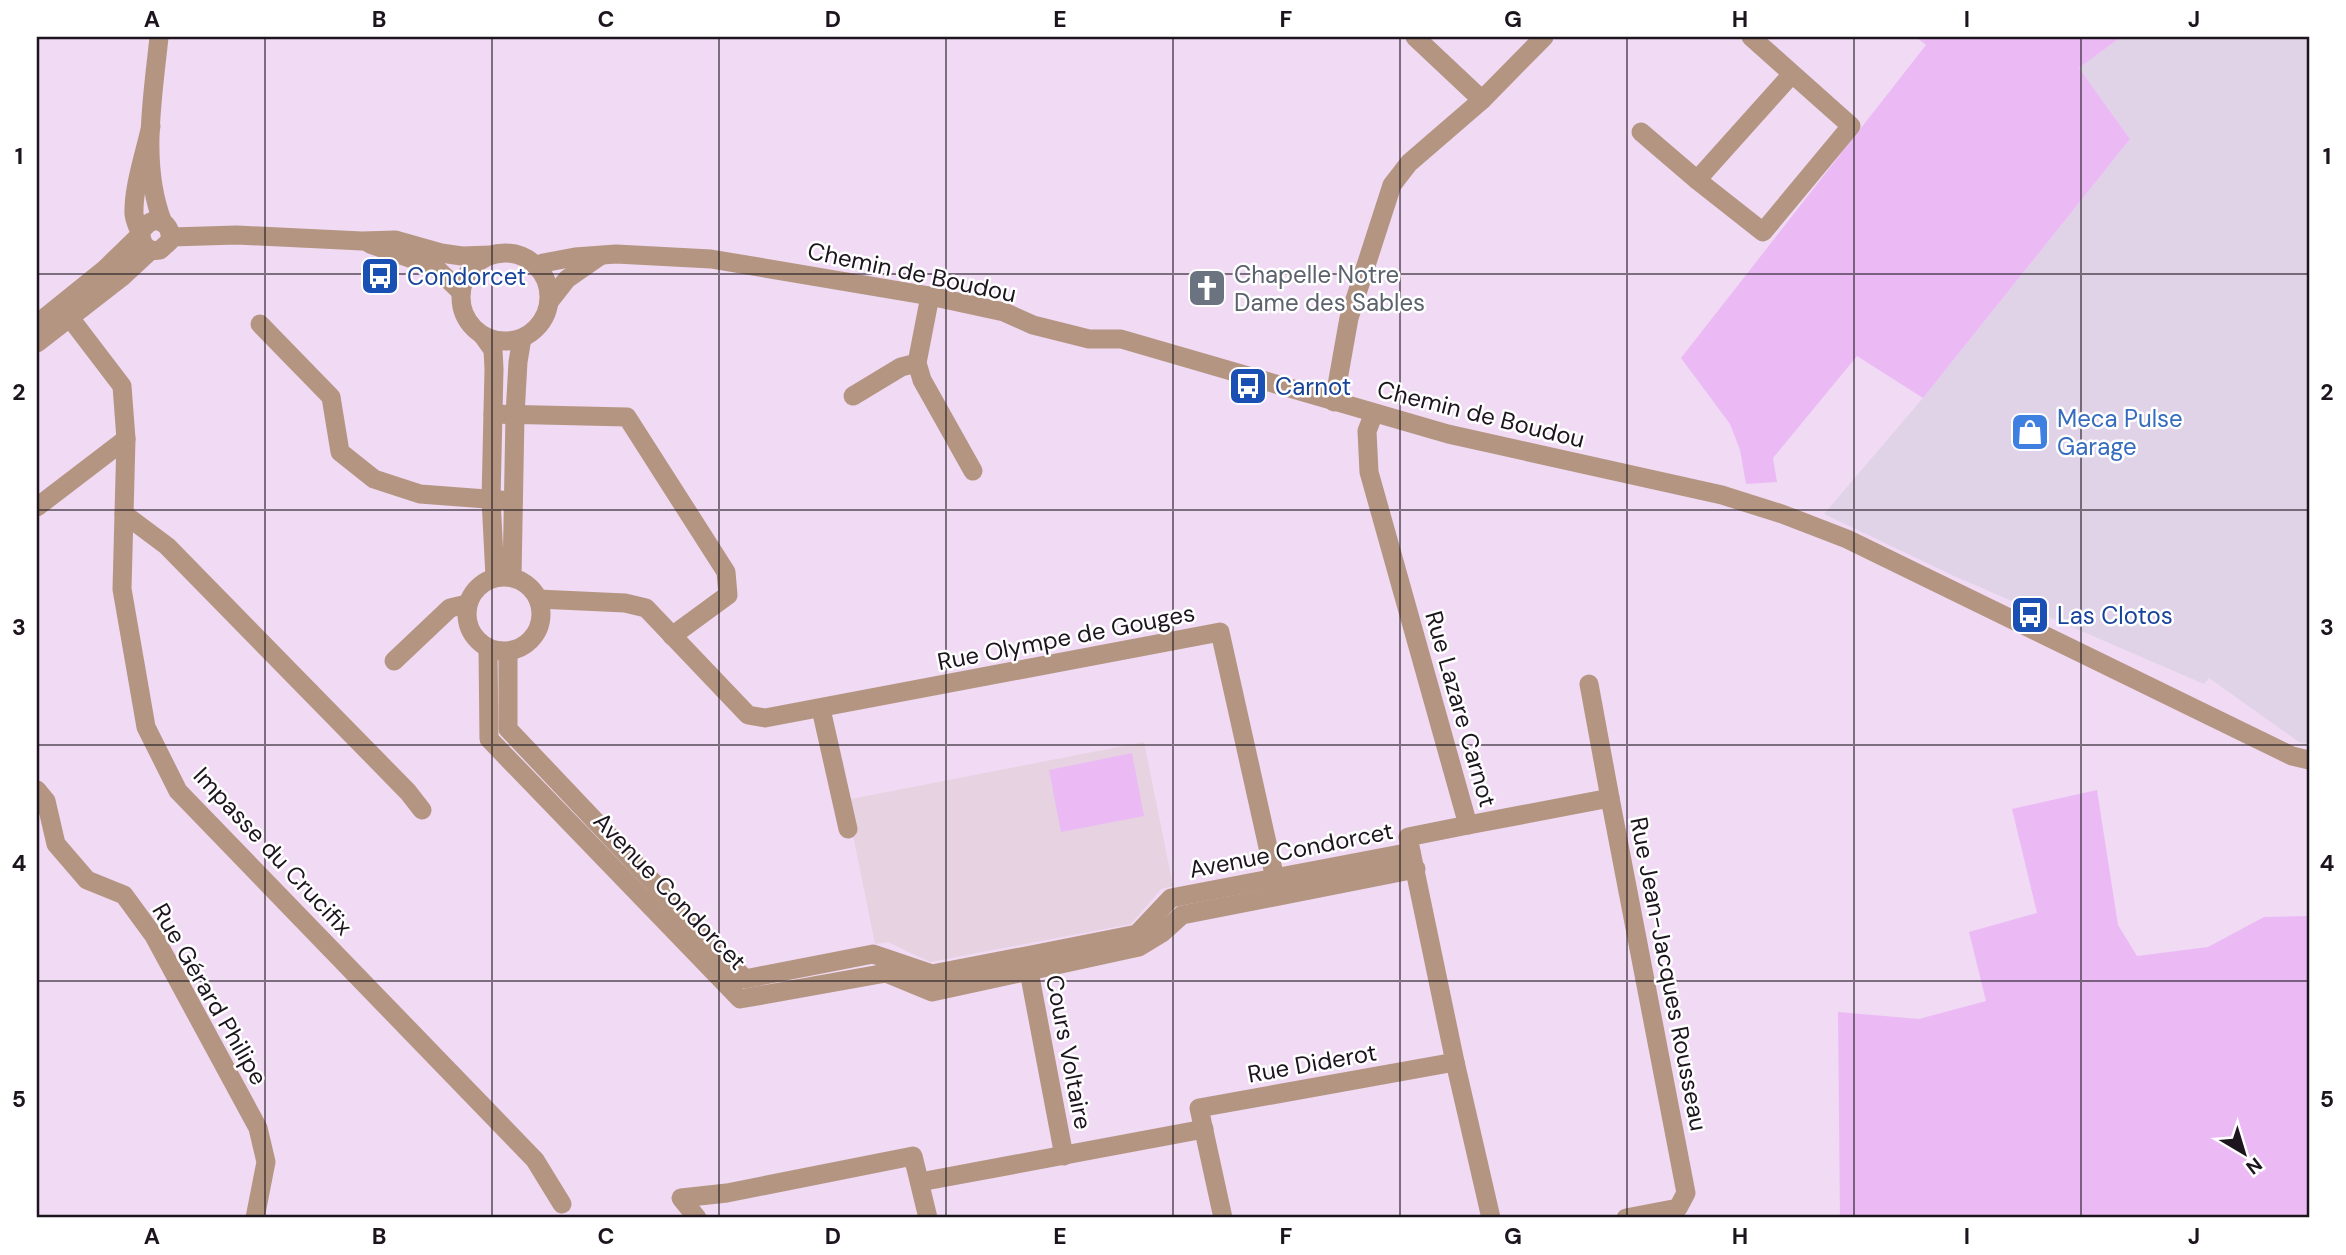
<svg xmlns="http://www.w3.org/2000/svg" width="2346" height="1255" viewBox="0 0 2346 1255" font-family="'DM Sans',sans-serif">
	<rect width="100%" height="100%" fill="#f0daf4"/>
	<polygon fill="#e0d3e7" points="2121,37 2309,37 2309,744 2299,742 2209,678 2204,684 1954,576 1824,514 1923,398 2130,139 2079,68"/>
	<polygon fill="#e6d2e0" points="1144,742 1173,886 1161,889 1131,924 930,962 888,942 875,944 846,800"/>
	<g fill="#ebbaf5">
		<polygon points="1916,37 2121,37 2079,68 2130,139 1923,398 1857,356 1773,458 1777,482 1746,484 1740,450 1730,424 1681,358 1926,45"/>
		<polygon points="1132,753 1144,816 1061,832 1049,770"/>
		<polygon points="2097,790 2118,925 2137,956 2208,947 2264,917 2309,916 2309,1218 1840,1218 1838,1012 1919,1019 1986,1001 1969,932 2037,913 2012,809"/>
	</g>
	<g fill="none" stroke-linecap="round" stroke-linejoin="round">
		<g stroke="#b49581" stroke-width="19">
			<polyline points="1415,37 1482,100"/>
			<polyline points="1751,37 1851,126 1763,232 1697,180 1792,74"/>
			<polyline points="1641,132 1697,180"/>
			<polyline points="930,296 917,363 922,380 973,471"/>
			<polyline points="61,306 122,386 126,439 122,589 146,727 178,791 535,1160 562,1204"/>
			<polyline points="260,324 331,397 340,452 374,479 420,494 513,501"/>
			<polyline points="483,336 493,350 494,369 491,499 495,577"/>
			<polyline points="853,396 901,367 917,363"/>
			<polyline points="1334,402 1349,318 1392,185 1409,163 1482,100 1544,37"/>
			<polyline points="1374,413 1367,431 1369,472 1468,825 1408,837 1455,1062 1491,1218"/>
			<polyline points="493,414 627,417 726,572 728,595 672,636"/>
			<polyline points="37,507 126,439"/>
			<polyline points="124,514 167,546 408,792 422,810"/>
			<circle cx="504" cy="614" r="37"/>
			<polyline points="512,577 515,415 518,362 522,338"/>
			<polyline points="538,599 625,603 646,608 748,715 765,718 1220,632 1278,892"/>
			<polyline points="488,648 489,739 740,999 886,973 932,992 1139,947 1162,933 1182,915 1416,869"/>
			<polyline points="508,651 508,729 745,979 873,954 932,974 1026,956 1137,934 1171,898 1411,852"/>
			<polyline points="394,661 450,608 467,604"/>
			<polyline points="1589,684 1610,798"/>
			<polyline points="821,709 848,829"/>
			<polyline points="37,790 46,801 56,844 87,880 124,895 154,936 258,1128 266,1162 255,1218"/>
			<polyline points="1468,825 1610,798 1686,1193 1678,1208 1626,1218"/>
			<polyline points="1027,961 1064,1156"/>
			<polyline points="920,1182 1204,1129"/>
			<polyline points="697,1218 681,1198 727,1193 913,1156 928,1218"/>
			<polyline points="1223,1218 1199,1108 1455,1062"/>
		</g>
		<g stroke="#b49581" stroke-width="19">
			<path d="M 159,37 C 153,97 140,165 163,223"/>
			<polyline points="171,237 237,235 362,241 395,240 441,253 462,256 491,255"/>
			<polyline points="370,244 435,267 461,292"/>
			<circle cx="505" cy="297" r="44"/>
			<polyline points="537,267 543,263 575,257 616,254 711,259 930,296 1004,312 1033,325 1089,339 1121,339 1448,434 1722,495 1782,514 1847,539 2292,756 2309,760"/>
			<polyline points="549,302 567,279 600,256"/>
			<path d="M 37,324 L 104,270 L 140,235 C 148,213 173,218 170,241 L 160,250 C 149,252 143,247 141,236 C 139,229 135,222 134,214 C 133,188 145,152 151,126"/>
			<polyline points="37,343 122,277 151,250"/>
		</g>
	</g>
	<path fill="none" stroke="#1d151e" stroke-width="2" stroke-opacity="0.55" d="M 265,37 L 265,1218M 492,37 L 492,1218M 719,37 L 719,1218M 946,37 L 946,1218M 1173,37 L 1173,1218M 1400,37 L 1400,1218M 1627,37 L 1627,1218M 1854,37 L 1854,1218M 2081,37 L 2081,1218M 37,274 L 2309,274M 37,510 L 2309,510M 37,745 L 2309,745M 37,981 L 2309,981"/>
	<defs>
		<symbol id="bus-square" viewBox="-11 -11 22 22"><rect x="-9" y="-9" width="18" height="18" rx="4" fill="#1a4fb4" stroke="#fff"/><path d="M-5-6H5V4H4V6H2V4H-2V6H-4V4H-5ZM-3.5-4V0h7V-4ZM-3.5 1.2v1.5H-2V1.2ZM2 1.2v1.5H3.5V1.2Z" fill="#fff"/></symbol>
		<symbol id="church-square" viewBox="-11 -11 22 22"><rect x="-9" y="-9" width="18" height="18" rx="4" fill="#6b7280" stroke="#fff"/><path d="M-1.2-6h2.4v3.5h3.3v2.4h-3.3V6h-2.4V-.1h-3.3v-2.4h3.3Z" fill="#fff"/></symbol>
		<symbol id="shop-square" viewBox="-11 -11 22 22"><rect x="-9" y="-9" width="18" height="18" rx="4" fill="#3f7fe0" stroke="#fff"/><path d="M-5-2.5h2.3a2.7 3.5 0 0 1 5.4 0H5L5.5 6h-11ZM-1.5-2.5h3a1.5 2.3 0 0 0-3 0Z" fill="#fff"/></symbol>
	</defs>
	<g fill-rule="evenodd">
		<use href="#bus-square" x="358" y="254" width="44" height="44"/>
		<use href="#church-square" x="1185" y="266" width="44" height="44"/>
		<use href="#bus-square" x="1226" y="364" width="44" height="44"/>
		<use href="#shop-square" x="2008" y="410" width="44" height="44"/>
		<use href="#bus-square" x="2008" y="593" width="44" height="44"/>
	</g>
	<g text-anchor="middle" dominant-baseline="central" stroke-width="5" stroke-linejoin="round" paint-order="stroke">
		<g font-size="24" fill="#1d151e" stroke="#fff">
			<text transform="translate(912 272) rotate(12)">Chemin de Boudou</text>
			<text transform="translate(1481 414) rotate(14)">Chemin de Boudou</text>
			<text transform="translate(1066 637) rotate(-11)">Rue Olympe de Gouges</text>
			<text transform="translate(1461 709) rotate(74)">Rue Lazare Carnot</text>
			<text transform="translate(1291 850) rotate(-11)">Avenue Condorcet</text>
			<text transform="translate(273 851) rotate(47)">Impasse du Crucifix</text>
			<text transform="translate(670 891) rotate(46)">Avenue Condorcet</text>
			<text transform="translate(1669 974) rotate(79)">Rue Jean-Jacques Rousseau</text>
			<text transform="translate(210 994) rotate(60)">Rue Gérard Philipe</text>
			<text transform="translate(1069 1052) rotate(79)">Cours Voltaire</text>
			<text transform="translate(1312 1063) rotate(-10)">Rue Diderot</text>
		</g>
		<g font-size="24" fill="#5b616d" stroke="#fff" text-anchor="start">
			<text x="1234" y="274">Chapelle Notre<tspan x="1234" dy="28">Dame des Sables</tspan></text>
		</g>
		<g font-size="24" fill="#164399" stroke="#fff" text-anchor="start">
			<text x="407" y="276">Condorcet</text>
			<text x="1275" y="386">Carnot</text>
			<text x="2057" y="615">Las Clotos</text>
		</g>
		<g font-size="24" fill="#366cbe" stroke="#fff" text-anchor="start">
			<text x="2057" y="418">Meca Pulse<tspan x="2057" dy="28">Garage</tspan></text>
		</g>
	</g>
	<rect width="2346" height="1255" fill="none" stroke="#ffffff" stroke-width="77"/>
	<g transform="translate(2244 1153) rotate(142)" stroke="#ffffff" stroke-width="5" paint-order="stroke">
	<path d="M0-5L12 26L0 18L-12 26Z" fill="#1d151e"/>
	<text y="-10" font-size="19" font-weight="bold" text-anchor="middle" fill="#1d151e">N</text>
	</g>
	<rect x="38" y="38" width="2270" height="1178" fill="none" stroke="#1d151e" stroke-width="2.5"/>
	<g font-size="23" text-anchor="middle" font-weight="bold" fill="#1d151e">
		<text x="152" y="27">A</text>
		<text x="379" y="27">B</text>
		<text x="606" y="27">C</text>
		<text x="833" y="27">D</text>
		<text x="1060" y="27">E</text>
		<text x="1286" y="27">F</text>
		<text x="1513" y="27">G</text>
		<text x="1740" y="27">H</text>
		<text x="1967" y="27">I</text>
		<text x="2194" y="27">J</text>
		<text x="19" y="164">1</text>
		<text x="2327" y="164">1</text>
		<text x="19" y="400">2</text>
		<text x="2327" y="400">2</text>
		<text x="19" y="635">3</text>
		<text x="2327" y="635">3</text>
		<text x="19" y="871">4</text>
		<text x="2327" y="871">4</text>
		<text x="19" y="1107">5</text>
		<text x="2327" y="1107">5</text>
		<text x="152" y="1244">A</text>
		<text x="379" y="1244">B</text>
		<text x="606" y="1244">C</text>
		<text x="833" y="1244">D</text>
		<text x="1060" y="1244">E</text>
		<text x="1286" y="1244">F</text>
		<text x="1513" y="1244">G</text>
		<text x="1740" y="1244">H</text>
		<text x="1967" y="1244">I</text>
		<text x="2194" y="1244">J</text>
	</g>
</svg>
